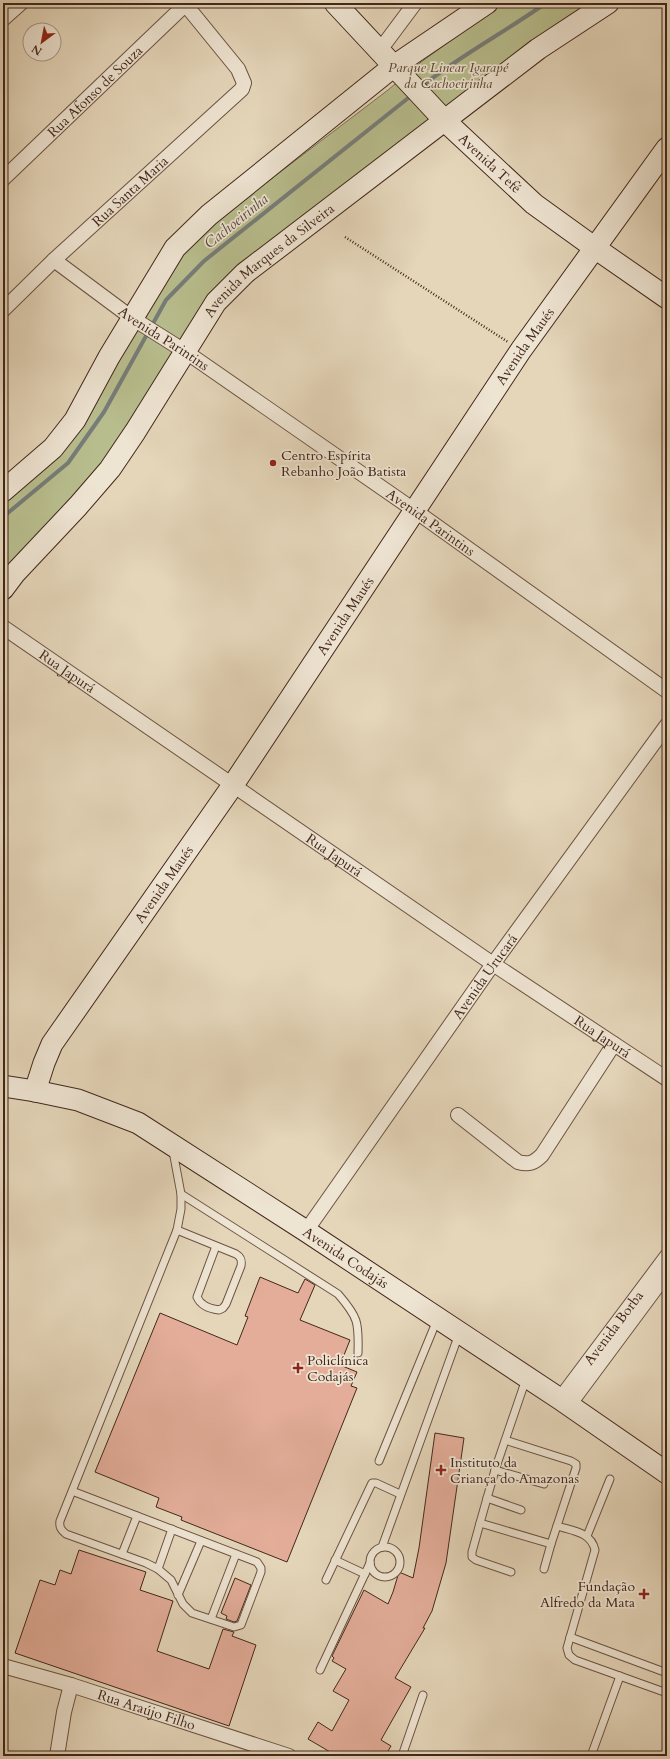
<svg xmlns="http://www.w3.org/2000/svg" width="670" height="1759" viewBox="0 0 670 1759" font-family="Cardo,serif">
	<rect width="100%" height="100%" fill="#e5d6ba"/>
	<filter id="stains"><feTurbulence type="fractalNoise" baseFrequency=".005" numOctaves="4"/><feColorMatrix values="0 0 0 0 .2 0 0 0 0 .09 0 0 0 0 .02 0 0 0 .5 -.17"/></filter>
	<radialGradient id="worn" r=".72"><stop offset=".6" stop-color="#630" stop-opacity="0"/><stop offset="1" stop-color="#630" stop-opacity=".3"/></radialGradient>
	<polygon fill="#b8bd8d" stroke="#7e7254" points="503,3 598,3 254,260 131,433 3,573 3,502 46,465 146,314 189,245 267,182 388,90 421,62"/>
	<g fill="none" stroke-linecap="round" stroke-linejoin="round">
		<g stroke="#777d7a" stroke-width="4">
			<path d="M 422,86 C 461,55 505,32 546,3"/>
			<polyline points="3,517 68,463 104,412 166,300 204,261 412,95"/>
		</g>
	</g>
	<g fill="#e3ad99" stroke="#43271b">
		<polygon points="260,1277 298,1293 305,1279 315,1285 300,1320 350,1340 340,1365 357,1372 351,1386 357,1388 287,1562 181,1520 182,1517 156,1507 159,1498 95,1472 160,1313 237,1345 248,1317 245,1316"/>
		<polygon points="435,1433 464,1438 446,1563 432,1611 423,1628 425,1628 395,1678 411,1687 381,1740 391,1746 385,1756 337,1756 308,1739 318,1722 332,1731 349,1700 333,1691 346,1669 332,1661 334,1658 332,1656 364,1590 388,1604 393,1592 399,1572 413,1578 419,1548"/>
		<polygon points="79,1550 146,1572 140,1590 173,1601 157,1651 209,1669 223,1629 234,1632 232,1636 256,1645 229,1726 15,1653 40,1580 55,1585 60,1570 71,1574"/>
		<polygon points="235,1578 251,1585 237,1621 234,1622 226,1619 227,1616 221,1613"/>
	</g>
	<g fill="none" stroke-linecap="round" stroke-linejoin="round">
		<defs>
			<g id="lane">
				<path d="M 181,1194 L 338,1294 C 358,1317 359,1322 358,1353"/>
				<path d="M 177,1230 L 236,1254 C 241,1257 242,1260 241,1266 L 226,1304 L 223,1308 L 219,1310 C 210,1309 201,1306 197,1297 L 216,1246"/>
				<polyline points="505,1440 571,1461 576,1464 576,1468 551,1544 480,1523 495,1470 526,1379"/>
				<polyline points="379,1461 437,1320"/>
				<polyline points="495,1470 544,1484"/>
				<path d="M 72,1491 L 257,1562 L 261,1568 L 261,1572 L 241,1625 L 234,1627 L 192,1613 L 183,1604 L 171,1580 L 158,1569 L 146,1563 L 66,1534 C 61,1530 59,1527 60,1521 L 177,1230 L 181,1209 L 181,1194 L 173,1151"/>
				<polyline points="487,1498 521,1510"/>
				<polyline points="480,1523 472,1552 472,1557 476,1560 511,1572"/>
				<path d="M 557,1526 C 573,1531 591,1532 595,1550 L 567,1648 L 569,1655 L 575,1660 L 667,1693"/>
				<polyline points="587,1536 610,1479"/>
				<circle cx="385" cy="1562" r="15"/>
				<polyline points="382,1547 459,1334"/>
				<polyline points="122,1554 137,1516"/>
				<polyline points="335,1560 365,1574"/>
				<polyline points="158,1569 172,1529"/>
				<polyline points="544,1569 551,1544"/>
				<polyline points="326,1580 372,1483 376,1483 400,1494"/>
				<polyline points="178,1595 201,1541"/>
				<polyline points="211,1619 236,1554"/>
				<polyline points="570,1637 667,1673"/>
				<polyline points="320,1670 370,1563"/>
				<polyline points="404,1756 403,1753 423,1695"/>
				<polyline points="591,1756 620,1676"/>
			</g>
			<g id="street">
				<polyline points="3,19 21,3"/>
				<polyline points="380,50 415,3"/>
				<path id="s1" d="M 3,179 L 187,3"/>
				<path id="s2" d="M 54,260 L 132,318 L 186,352 L 414,510 L 667,691"/>
				<path id="s3" d="M 3,310 L 54,260 L 242,89 L 244,83 L 238,69 L 185,4"/>
				<path id="s4" d="M 3,627 L 493,964 L 667,1079"/>
				<path d="M 458,1115 L 518,1162 C 529,1165 534,1163 542,1155 L 614,1044"/>
				<path id="s5" d="M 306,1231 L 493,964 L 667,725"/>
				<path id="s6" d="M 560,1399 L 667,1256"/>
				<polyline points="569,1405 664,1277"/>
				<path id="s7" d="M 3,1666 L 71,1685 L 289,1756"/>
				<polyline points="57,1756 64,1712 71,1685"/>
			</g>
			<g id="secondary">
				<path id="s8" d="M 335,3 L 445,121 L 534,204 L 595,248 L 667,298"/>
				<polyline points="3,491 53,448 75,420 109,357 175,248 209,215 394,66 487,3"/>
				<path id="s9" d="M 3,589 L 15,573 L 78,506 L 110,469 L 135,432 L 216,302 L 245,273 L 538,49 L 608,3"/>
				<path id="s10" d="M 3,1086 L 35,1091 L 78,1100 L 138,1123 L 306,1231 L 560,1399 L 667,1473"/>
				<path id="s11" d="M 35,1091 L 44,1063 L 52,1044 L 233,785 L 521,350 L 667,148"/>
			</g>
		</defs>
		<use href="#lane" stroke="#6c5343" stroke-width="9"/>
		<use href="#street" stroke="#6c5343" stroke-width="16"/>
		<use href="#secondary" stroke="#43271b" stroke-width="23"/>
		<polyline stroke="#43271b" stroke-width="2.5" stroke-dasharray="1 2" stroke-linecap="butt" points="345,237 508,342"/>
		<use href="#lane" stroke="#eee4d2" stroke-width="7"/>
		<use href="#street" stroke="#eee4d2" stroke-width="14"/>
		<use href="#secondary" stroke="#eee4d2" stroke-width="21"/>
	</g>
	<g fill="#8f2418" stroke="#eee4d2" stroke-width="1.5">
		<circle cx="273" cy="463" r="4"/>
		<path d="M296 1362h4v4h4v4h-4v4h-4v-4h-4v-4h4z"/>
		<path d="M439 1464h4v4h4v4h-4v4h-4v-4h-4v-4h4z"/>
		<path d="M642 1588h4v4h4v4h-4v4h-4v-4h-4v-4h4z"/>
	</g>
	<g text-anchor="middle" dominant-baseline="central" stroke-width="3.5" stroke-linejoin="round" paint-order="stroke">
		<g font-size="14" font-style="italic" fill="#5a4532" stroke="#eee4d2">
			<text x="448" y="67">Parque Linear Igarapé<tspan x="448" dy="16">da Cachoeirinha</tspan></text>
		</g>
		<g font-size="14" fill="#43271b" stroke="#eee4d2">
			<text stroke="none"><textPath href="#s1" startOffset="127">Rua Afonso de Souza</textPath></text>
			<text stroke="none"><textPath href="#s8" startOffset="223">Avenida Tefé</textPath></text>
			<text stroke="none"><textPath href="#s3" startOffset="174">Rua Santa Maria</textPath></text>
			<text stroke="none"><textPath href="#s9" startOffset="426">Avenida Marques da Silveira</textPath></text>
			<text stroke="none"><textPath href="#s2" startOffset="135">Avenida Parintins</textPath></text>
			<text stroke="none"><textPath href="#s11" startOffset="893">Avenida Maués</textPath></text>
			<text stroke="none"><textPath href="#s2" startOffset="459">Avenida Parintins</textPath></text>
			<text stroke="none"><textPath href="#s11" startOffset="569">Avenida Maués</textPath></text>
			<text stroke="none"><textPath href="#s4" startOffset="78">Rua Japurá</textPath></text>
			<text stroke="none"><textPath href="#s4" startOffset="402">Rua Japurá</textPath></text>
			<text stroke="none"><textPath href="#s11" startOffset="245">Avenida Maués</textPath></text>
			<text stroke="none"><textPath href="#s5" startOffset="311">Avenida Urucará</textPath></text>
			<text stroke="none"><textPath href="#s4" startOffset="726">Rua Japurá</textPath></text>
			<text stroke="none"><textPath href="#s10" startOffset="388">Avenida Codajás</textPath></text>
			<text stroke="none"><textPath href="#s6" startOffset="89">Avenida Borba</textPath></text>
			<text stroke="none"><textPath href="#s7" startOffset="150">Rua Araújo Filho</textPath></text>
		</g>
		<g font-size="14" fill="#43271b" stroke="#eee4d2" text-anchor="start">
			<text x="281" y="455">Centro Espírita<tspan x="281" dy="16">Rebanho João Batista</tspan></text>
			<text x="307" y="1360">Policlínica<tspan x="307" dy="16">Codajás</tspan></text>
			<text x="450" y="1462">Instituto da<tspan x="450" dy="16">Criança do Amazonas</tspan></text>
			<text x="635" y="1586" text-anchor="end">Fundação<tspan x="635" dy="16">Alfredo da Mata</tspan></text>
		</g>
		<g font-size="15" font-style="italic" fill="#594b43" stroke="#eee4d2">
			<text transform="translate(236 221) rotate(-39)">Cachoeirinha</text>
		</g>
	</g>
	<rect width="670" height="1759" fill="none" stroke="#e5d6ba" stroke-width="16"/>
	<rect x="4" y="4" width="662" height="1751" fill="none" stroke="#43271b" stroke-width="2"/>
	<rect x="8" y="8" width="654" height="1743" fill="none" stroke="#43271b"/>
	<g transform="translate(42 42) rotate(212)"><circle r="19" fill="#eee4d2" stroke="#aa9889"/>
	<path d="M0-3L7 15L0 10L-7 15Z" fill="#8f2418"/>
	<text y="-6" font-size="11" font-weight="bold" text-anchor="middle" fill="#43271b">N</text>
	</g>
	<rect width="100%" height="100%" filter="url(#stains)"/>
	<rect width="100%" height="100%" fill="url(#worn)"/>
</svg>
